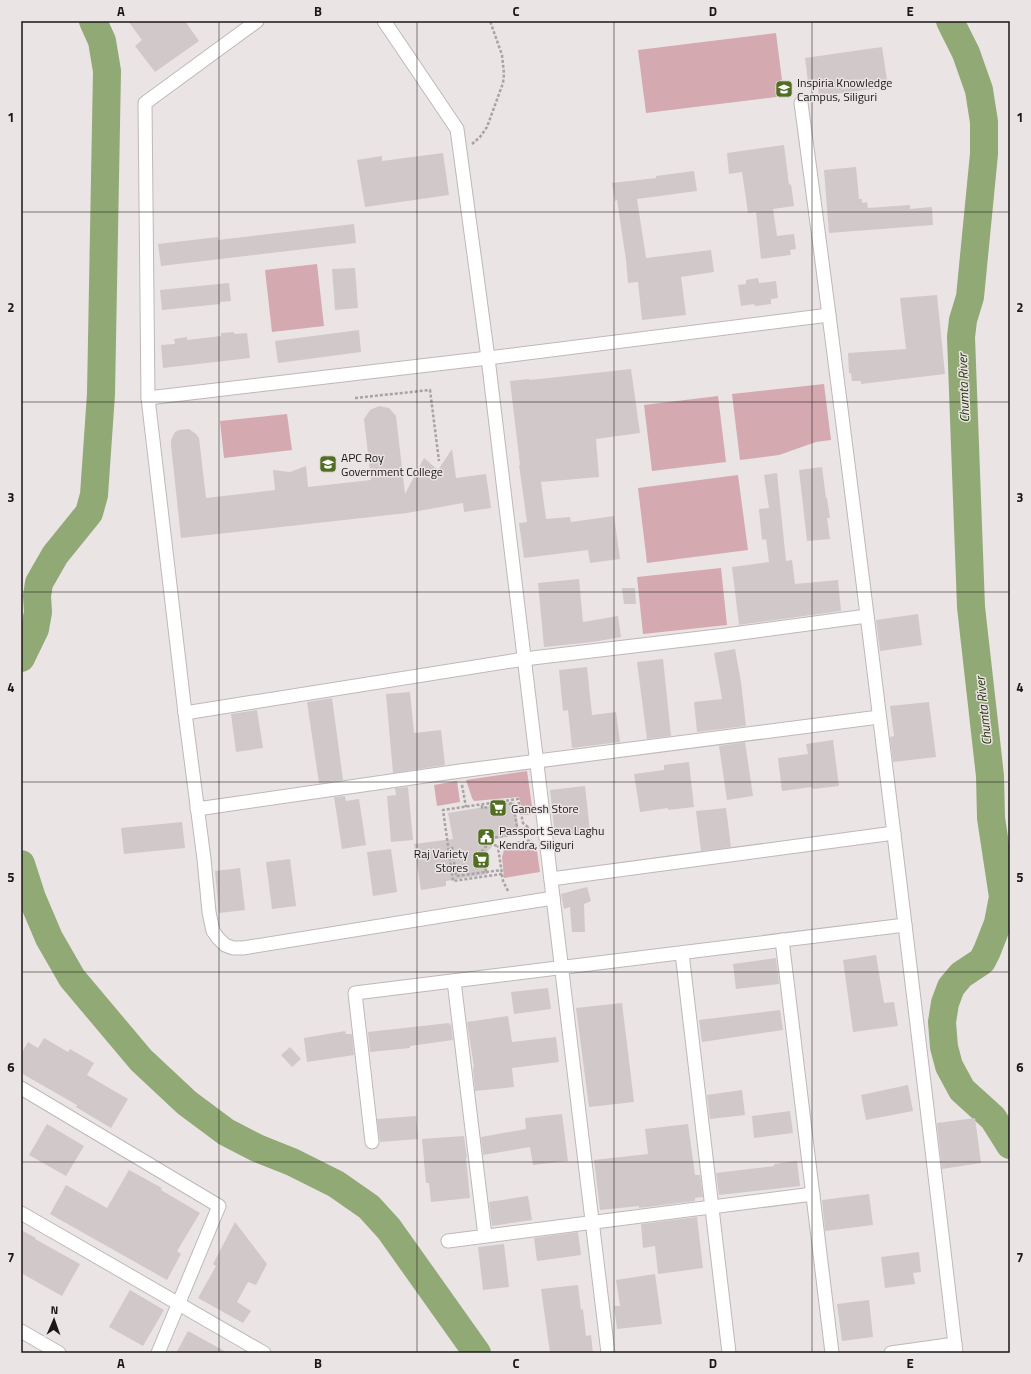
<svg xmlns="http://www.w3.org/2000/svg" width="1031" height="1374" viewBox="0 0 1031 1374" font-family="'Titillium Web',sans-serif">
	<rect width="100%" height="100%" fill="#ebe4e5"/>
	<g fill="#d4a9b0">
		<polygon points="776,33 784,96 646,113 638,50"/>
		<polygon points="317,264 324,326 272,332 265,270"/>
		<polygon points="824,384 831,440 816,442 779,455 740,460 732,394"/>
		<polygon points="718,396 726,462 652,471 644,405"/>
		<polygon points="287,414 292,450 224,458 220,421"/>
		<polygon points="738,475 748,550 647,563 638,488"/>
		<polygon points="721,568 727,625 643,634 637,577"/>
		<polygon points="527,771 533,813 528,815 523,815 519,797 474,801 472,798 466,780"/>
		<polygon points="457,781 460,802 437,806 434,785"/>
		<polygon points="536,844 540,872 504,878 502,857 504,850"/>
	</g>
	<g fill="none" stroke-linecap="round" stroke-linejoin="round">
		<g stroke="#91a975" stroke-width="28">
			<polyline points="950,21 966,53 979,90 984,122 984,154 970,297 963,320 961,337 971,607 990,776 991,818 1003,897 998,923 987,951 982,961 961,975 951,987 945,1003 942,1022 944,1047 949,1066 962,1090 993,1118 1010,1145"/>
			<polyline points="21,658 35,629 38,612 37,596 39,583 55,555 89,513 94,495 101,394 107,71 102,41 93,21"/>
			<polyline points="21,864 32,898 49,938 72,978 141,1060 187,1103 226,1132 257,1148 292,1162 336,1184 369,1207 389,1229 477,1353"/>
		</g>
	</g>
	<g fill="#d0c8c9">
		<polygon points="128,21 185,21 199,41 155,72 135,46 142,40"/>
		<polygon points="882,47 888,87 819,96 817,80 808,82 805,58"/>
		<polygon points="784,145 789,185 791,184 794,206 773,209 777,236 794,234 796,249 790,250 791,255 761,259 756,212 748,213 742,172 729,174 727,153"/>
		<polygon points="443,153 449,195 365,207 357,160 382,156 382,161"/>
		<polygon points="856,167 859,199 862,199 862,203 867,202 868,208 910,205 910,209 932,207 933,225 829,233 824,170"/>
		<polygon points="694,171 697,191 637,199 646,258 711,250 714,272 681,277 686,315 642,320 638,282 628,283 626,260 617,200 615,201 612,183 656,178 656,176"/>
		<polygon points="354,224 356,243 161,266 158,244 218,237 218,240"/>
		<polygon points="355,268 358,308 335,310 332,269"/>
		<polygon points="758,278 759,283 776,281 778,298 771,299 771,304 755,306 754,304 741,306 738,285 746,284 746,280"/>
		<polygon points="229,283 231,301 220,302 220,304 162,310 160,290"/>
		<polygon points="937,295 945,374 861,384 861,381 852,381 851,373 849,373 848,353 906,349 900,298"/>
		<polygon points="359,330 361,352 278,363 275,341"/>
		<polygon points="234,332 234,334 247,333 250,358 163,368 161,345 175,344 174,339 187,337 187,340 221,336 221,333"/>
		<polygon points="631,369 640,433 596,439 599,477 541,482 546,519 570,517 571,522 614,516 620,559 590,563 588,550 524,558 519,523 527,522 519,465 520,465 510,381 529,379 530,380"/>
		<polygon points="379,406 389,408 396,416 405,494 424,458 438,470 452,449 456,478 486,474 491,508 464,512 463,503 407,513 181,538 171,445 171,440 175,432 179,430 189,429 196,434 199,438 206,498 275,490 273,470 290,472 306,466 308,487 371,480 364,419 370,410"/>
		<polygon points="822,467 826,498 827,498 830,518 827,518 830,539 807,541 799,470"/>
		<polygon points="777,473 786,561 792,560 795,584 838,580 841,611 739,625 732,567 769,562 766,539 762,540 759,509 769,508 764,475"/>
		<polygon points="579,579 583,622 618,616 621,637 593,642 544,647 538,583"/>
		<polygon points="622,588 635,588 636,604 624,604"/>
		<polygon points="918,614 922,645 880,651 876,620"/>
		<polygon points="735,649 741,682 746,726 697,732 694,702 722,699 714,653"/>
		<polygon points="663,659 671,736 647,739 637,662"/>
		<polygon points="587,667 592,715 616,712 620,742 572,748 568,710 563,711 559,670"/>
		<polygon points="410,692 414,733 441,730 445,765 393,773 386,694"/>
		<polygon points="332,698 343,780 319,783 307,702"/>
		<polygon points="929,702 936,757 893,762 890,737 894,736 890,706"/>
		<polygon points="257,710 263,748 236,752 231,714"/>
		<polygon points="833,740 839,786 813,789 812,787 782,791 778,758 808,754 806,744"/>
		<polygon points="745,742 753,796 727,800 719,746"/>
		<polygon points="689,762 694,807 668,810 668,808 640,812 634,774 664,770 664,765"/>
		<polygon points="585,786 590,832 555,836 550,790"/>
		<polygon points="408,787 413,840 391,842 387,796 396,795 395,788"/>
		<polygon points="345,796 346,801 359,799 366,845 342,849 334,797"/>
		<polygon points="514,802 520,835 495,839 491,848 485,853 488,874 446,881 446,886 421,890 414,844 453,839 448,813"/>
		<polygon points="726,808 731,847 701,851 696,811"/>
		<polygon points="182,822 185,848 124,854 121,828"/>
		<polygon points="391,849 397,892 373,896 367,852"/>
		<polygon points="290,859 296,906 272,909 266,862"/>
		<polygon points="240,868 245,910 219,913 215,871"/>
		<polygon points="587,887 591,901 584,904 585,932 572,932 570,907 564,909 561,894"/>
		<polygon points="876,955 884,1003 894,1002 898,1026 853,1032 843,960"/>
		<polygon points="776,958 779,984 736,989 733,964"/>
		<polygon points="548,988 551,1009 514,1014 511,992"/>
		<polygon points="622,1003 634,1102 589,1107 576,1008"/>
		<polygon points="780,1010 783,1030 702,1042 699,1020"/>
		<polygon points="508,1016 512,1042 556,1037 559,1062 512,1068 514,1087 475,1091 473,1067 474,1067 467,1022"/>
		<polygon points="449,1023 450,1025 451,1024 453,1040 410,1046 410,1048 370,1052 368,1032"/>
		<polygon points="345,1031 346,1034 352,1034 354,1055 307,1062 304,1038"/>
		<polygon points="44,1038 68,1052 70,1049 94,1063 87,1075 128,1099 111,1128 76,1107 77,1105 21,1073 21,1054 28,1042 38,1048"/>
		<polygon points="290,1047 301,1059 292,1067 281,1055"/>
		<polygon points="908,1085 913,1111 866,1120 861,1095"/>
		<polygon points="742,1090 745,1115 710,1119 707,1095"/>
		<polygon points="790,1111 793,1133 754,1138 752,1116"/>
		<polygon points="562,1114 568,1161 533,1165 530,1147 483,1155 481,1137 526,1129 525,1118"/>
		<polygon points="416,1116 418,1139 380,1142 377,1119"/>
		<polygon points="975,1118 981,1163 942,1169 937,1123"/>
		<polygon points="47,1124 84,1146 66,1176 29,1155"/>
		<polygon points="688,1124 695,1175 700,1175 703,1197 695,1198 695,1201 639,1208 639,1206 600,1210 594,1160 648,1154 645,1129"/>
		<polygon points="464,1136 467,1158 466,1158 470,1198 431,1202 429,1183 426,1183 422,1139"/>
		<polygon points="797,1161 800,1186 719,1195 716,1173 774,1166 774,1164"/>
		<polygon points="129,1170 162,1188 161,1190 200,1213 177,1251 181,1254 167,1280 50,1214 66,1185 107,1208"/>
		<polygon points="869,1194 873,1225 825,1231 822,1200"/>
		<polygon points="528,1196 532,1220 492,1226 489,1202"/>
		<polygon points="697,1217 703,1268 658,1274 655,1246 643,1248 641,1224"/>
		<polygon points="235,1222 267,1264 256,1285 248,1282 237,1302 251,1311 243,1323 198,1298 216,1266 213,1264"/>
		<polygon points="21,1230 36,1238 35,1239 80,1264 62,1296 21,1273"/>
		<polygon points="578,1232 581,1255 537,1261 534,1238"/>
		<polygon points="504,1244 509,1287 483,1290 478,1247"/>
		<polygon points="919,1252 921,1272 913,1273 915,1284 885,1288 881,1257"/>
		<polygon points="655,1274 662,1324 617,1329 614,1306 620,1306 616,1280"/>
		<polygon points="578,1285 581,1310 583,1309 586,1336 591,1335 593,1353 550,1353 541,1289"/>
		<polygon points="130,1290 164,1310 143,1346 109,1327"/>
		<polygon points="869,1300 873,1337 842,1341 837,1304"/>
		<polygon points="188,1331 228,1353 176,1353"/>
	</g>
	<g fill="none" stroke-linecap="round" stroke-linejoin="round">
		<defs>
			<g id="street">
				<polyline points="257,21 145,103 148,398 185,713 204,859 209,912 213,931 218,938 225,945 233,948 243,948 553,898"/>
				<polyline points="384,21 457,129 488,358 608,1353"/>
				<path d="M 801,103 C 857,519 907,936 956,1353"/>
				<polyline points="148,398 488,358 829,315"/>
				<polyline points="185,713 524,659 726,635 867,616"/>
				<polyline points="197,809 460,771 879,717"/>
				<polyline points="551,879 894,833"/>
				<polyline points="782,940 832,1353"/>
				<polyline points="682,953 729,1353"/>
				<polyline points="454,981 485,1236"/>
				<polyline points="21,1088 219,1206 158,1353"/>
				<polyline points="372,1142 355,993 905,925"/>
				<polyline points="21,1213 264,1353"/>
				<polyline points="448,1241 813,1194"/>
				<polyline points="21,1331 59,1353"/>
				<polyline points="891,1353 955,1344"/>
			</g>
		</defs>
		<use href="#street" stroke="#bfb7b8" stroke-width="15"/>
		<g stroke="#a8a3a4" stroke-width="2.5" stroke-dasharray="3 2" stroke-linecap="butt">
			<polyline points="472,144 480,137 487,127 503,83 504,74 502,55 490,21"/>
			<polyline points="355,398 430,390 439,461"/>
			<polyline points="462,785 466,807"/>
			<polyline points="517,830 529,828"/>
			<polyline points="490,842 498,847"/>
			<polyline points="452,847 456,876 486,872 482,851 493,838 518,833 513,803 482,808 482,804"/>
			<polyline points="486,872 502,870"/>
			<polyline points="502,874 453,881 443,810 518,799 523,823 529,828 530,830"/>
			<polyline points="508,891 503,881 498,847 532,840"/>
		</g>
		<use href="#street" stroke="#fff" stroke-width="13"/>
	</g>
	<path fill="none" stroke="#1a1718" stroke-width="1" stroke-opacity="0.55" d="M 219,21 L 219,1353M 417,21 L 417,1353M 614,21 L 614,1353M 812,21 L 812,1353M 21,212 L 1010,212M 21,402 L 1010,402M 21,592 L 1010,592M 21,782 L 1010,782M 21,972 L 1010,972M 21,1162 L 1010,1162"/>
	<defs>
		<symbol id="university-square" viewBox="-11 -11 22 22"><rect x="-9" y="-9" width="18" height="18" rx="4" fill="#516e22" stroke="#ebe4e5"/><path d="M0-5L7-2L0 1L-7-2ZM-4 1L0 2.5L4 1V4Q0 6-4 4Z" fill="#fff"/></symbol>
		<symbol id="supermarket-square" viewBox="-11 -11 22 22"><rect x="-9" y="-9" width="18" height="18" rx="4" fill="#516e22" stroke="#ebe4e5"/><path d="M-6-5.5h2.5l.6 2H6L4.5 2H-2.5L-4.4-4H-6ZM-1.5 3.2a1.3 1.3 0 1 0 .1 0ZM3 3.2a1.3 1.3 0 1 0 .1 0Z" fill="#fff"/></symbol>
		<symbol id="civic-square" viewBox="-11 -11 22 22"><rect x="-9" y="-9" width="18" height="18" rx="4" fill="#516e22" stroke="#ebe4e5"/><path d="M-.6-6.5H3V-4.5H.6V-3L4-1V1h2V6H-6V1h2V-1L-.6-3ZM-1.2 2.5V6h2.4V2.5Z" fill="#fff"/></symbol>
	</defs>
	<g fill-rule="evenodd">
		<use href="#university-square" x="774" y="79" width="20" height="20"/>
		<use href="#university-square" x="318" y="454" width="20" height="20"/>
		<use href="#supermarket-square" x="488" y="798" width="20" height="20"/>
		<use href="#civic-square" x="476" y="827" width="20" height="20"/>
		<use href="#supermarket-square" x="471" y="850" width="20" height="20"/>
	</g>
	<g text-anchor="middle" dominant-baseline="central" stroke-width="3" stroke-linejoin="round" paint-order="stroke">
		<g font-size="12" fill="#1a1718" stroke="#ebe4e5" text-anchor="start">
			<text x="797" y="82">Inspiria Knowledge<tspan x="797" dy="14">Campus, Siliguri</tspan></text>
			<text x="341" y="457">APC Roy<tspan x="341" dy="14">Government College</tspan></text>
			<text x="511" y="808">Ganesh Store</text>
			<text x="499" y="830">Passport Seva Laghu<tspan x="499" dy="14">Kendra, Siliguri</tspan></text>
			<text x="468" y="853" text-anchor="end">Raj Variety<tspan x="468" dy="14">Stores</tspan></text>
		</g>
		<g font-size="13" font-style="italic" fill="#223109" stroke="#ebe4e5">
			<text transform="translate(963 388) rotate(-92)">Chumta River</text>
			<text transform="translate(983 711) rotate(-96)">Chumta River</text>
		</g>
	</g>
	<rect width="1031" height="1374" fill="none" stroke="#ebe4e5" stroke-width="44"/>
	<g transform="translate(54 1320) rotate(2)" stroke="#ebe4e5" stroke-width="3" paint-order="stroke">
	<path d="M0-3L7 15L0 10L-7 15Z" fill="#1a1718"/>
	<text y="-6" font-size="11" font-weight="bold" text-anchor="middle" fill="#1a1718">N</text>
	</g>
	<rect x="22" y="22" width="987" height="1330" fill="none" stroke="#1a1718" stroke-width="1.5"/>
	<g font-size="13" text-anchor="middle" font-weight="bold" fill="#1a1718">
		<text x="121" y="16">A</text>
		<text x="318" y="16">B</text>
		<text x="516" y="16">C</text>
		<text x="713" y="16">D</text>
		<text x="910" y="16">E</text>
		<text x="11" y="122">1</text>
		<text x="1020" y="122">1</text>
		<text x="11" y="312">2</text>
		<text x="1020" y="312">2</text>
		<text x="11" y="502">3</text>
		<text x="1020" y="502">3</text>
		<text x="11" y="692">4</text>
		<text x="1020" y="692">4</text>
		<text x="11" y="882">5</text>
		<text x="1020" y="882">5</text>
		<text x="11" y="1072">6</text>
		<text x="1020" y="1072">6</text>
		<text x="11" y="1262">7</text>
		<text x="1020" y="1262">7</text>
		<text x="121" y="1368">A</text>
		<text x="318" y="1368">B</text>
		<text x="516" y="1368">C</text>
		<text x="713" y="1368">D</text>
		<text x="910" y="1368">E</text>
	</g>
</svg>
